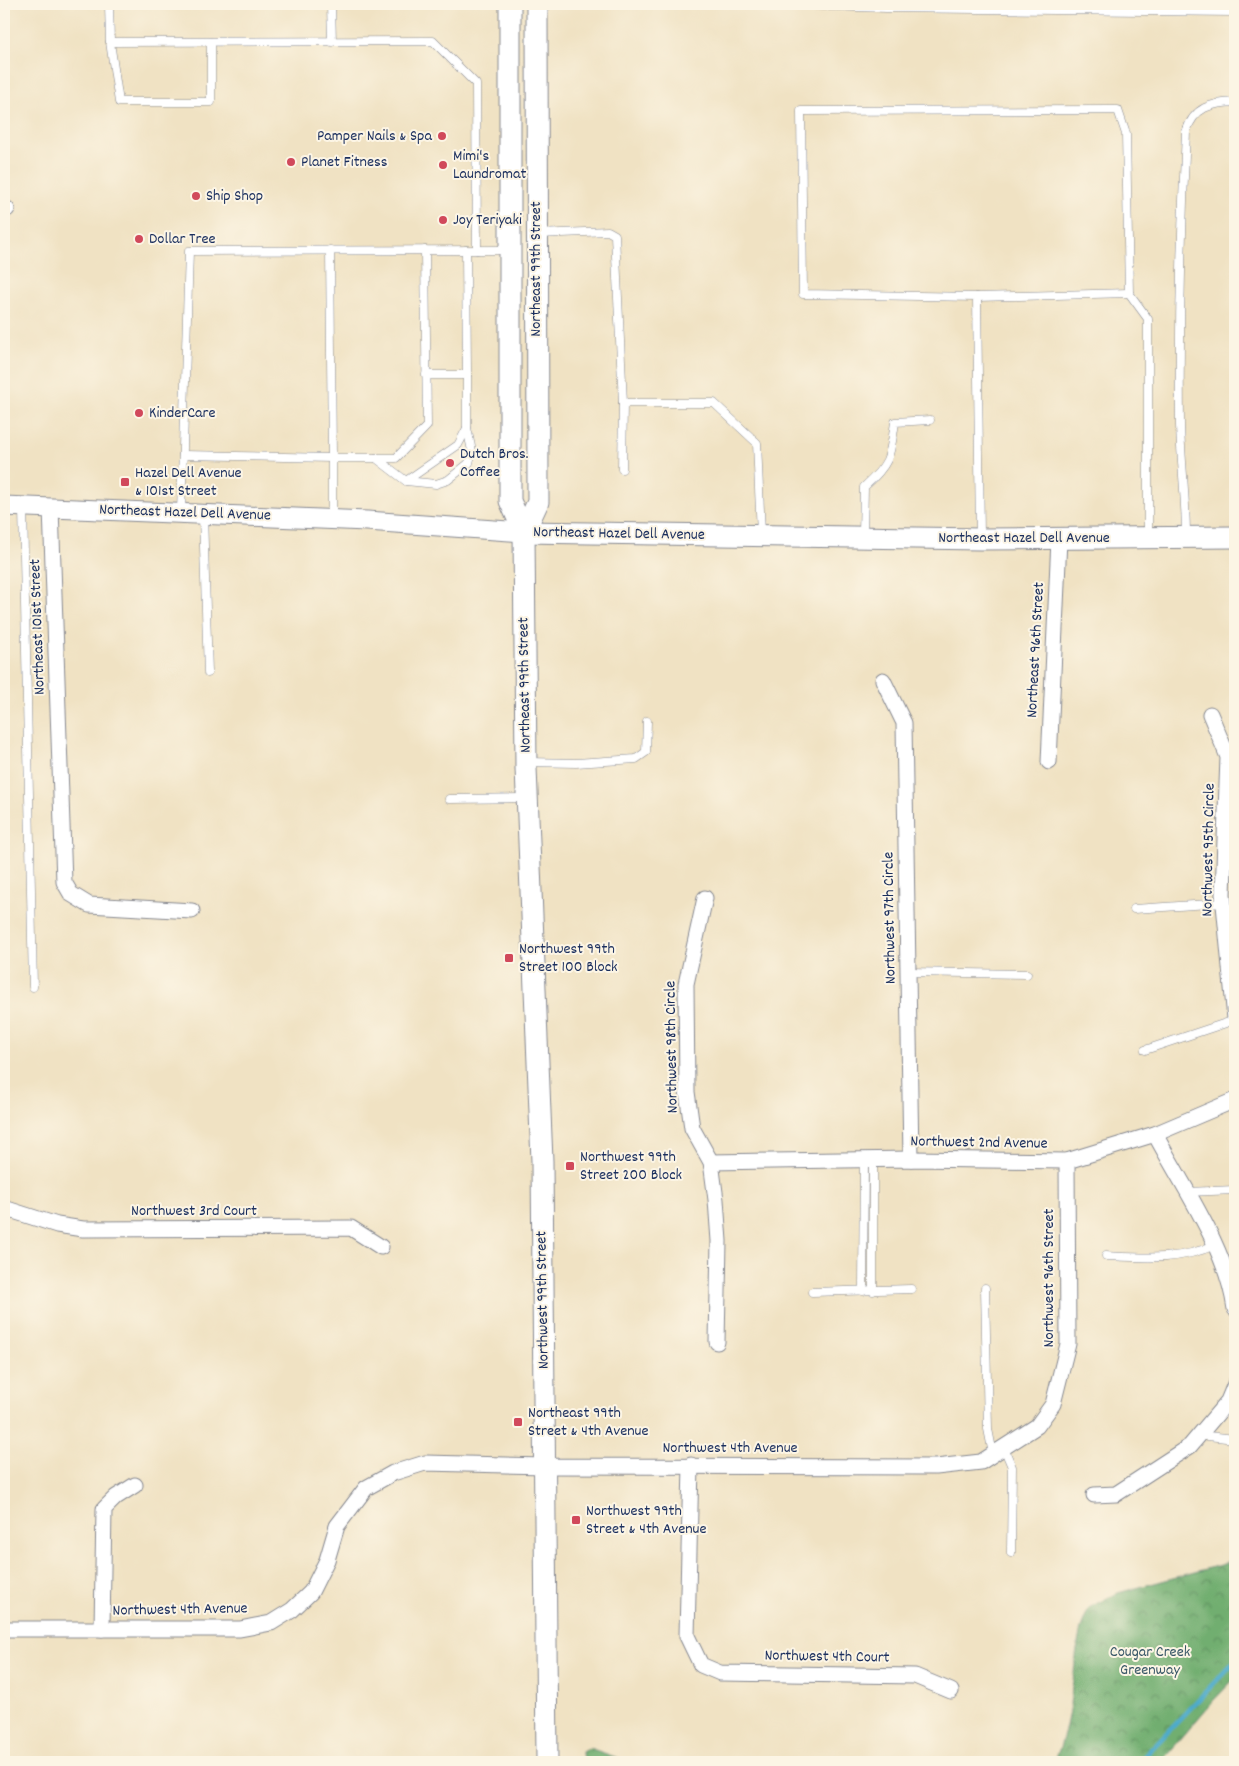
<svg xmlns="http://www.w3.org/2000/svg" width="1239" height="1766" viewBox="0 0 1239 1766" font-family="Dekko,sans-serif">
	<defs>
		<pattern id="forest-crowns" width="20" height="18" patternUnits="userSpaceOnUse" patternTransform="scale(1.25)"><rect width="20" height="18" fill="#71ae6f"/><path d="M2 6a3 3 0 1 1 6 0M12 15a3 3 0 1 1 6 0" fill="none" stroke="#5c8e5e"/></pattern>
	</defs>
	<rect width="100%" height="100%" fill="#fcf5e5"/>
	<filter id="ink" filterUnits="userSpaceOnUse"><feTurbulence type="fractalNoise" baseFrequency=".02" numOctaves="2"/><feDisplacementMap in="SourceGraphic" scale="10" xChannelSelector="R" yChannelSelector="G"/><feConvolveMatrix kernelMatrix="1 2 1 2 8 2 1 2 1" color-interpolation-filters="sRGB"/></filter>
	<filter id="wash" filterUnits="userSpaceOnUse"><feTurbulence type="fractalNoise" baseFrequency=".0096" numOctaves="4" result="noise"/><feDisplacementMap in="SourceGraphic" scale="20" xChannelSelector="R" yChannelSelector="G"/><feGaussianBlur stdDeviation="1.12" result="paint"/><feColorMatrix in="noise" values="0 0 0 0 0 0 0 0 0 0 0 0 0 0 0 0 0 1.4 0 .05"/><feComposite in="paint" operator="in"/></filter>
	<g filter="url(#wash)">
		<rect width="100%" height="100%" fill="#f0e2c3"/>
		<g fill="url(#forest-crowns)" stroke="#466e66">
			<path d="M 1235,1561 L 1235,1678 L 1213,1701 L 1161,1762 L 1054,1762 C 1073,1722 1071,1676 1080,1633 C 1081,1625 1086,1616 1089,1608 L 1118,1593 Z"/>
			<polygon points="589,1748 630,1762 583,1762 582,1752"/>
		</g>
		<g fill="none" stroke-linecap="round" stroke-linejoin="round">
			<polyline stroke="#4dabcc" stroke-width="5" points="1139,1762 1235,1661"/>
		</g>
	</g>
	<g filter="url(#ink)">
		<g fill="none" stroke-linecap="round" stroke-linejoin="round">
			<defs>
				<g id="service">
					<polyline points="109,4 110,42 433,41 476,84 477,250"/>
					<polyline points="331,4 332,42"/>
					<polyline points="771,4 886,8 1235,12"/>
					<polyline points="110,42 119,102 211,102 211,42"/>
					<polyline points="539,234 608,231 615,235 623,403 714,403 757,443 761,534"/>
					<polyline points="977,297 1129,293"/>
					<polyline points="426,375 467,375 466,250"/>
					<polyline points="183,455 332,458 330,250"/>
					<polyline points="376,458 406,481 436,484 448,480 469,463 472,451 467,428 467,375"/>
					<polyline points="622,469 623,403"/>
					<polyline points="406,481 458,445 467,428"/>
					<polyline points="23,507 33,987"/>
					<polyline points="181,513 189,251 508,250"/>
					<polyline points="203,515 208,673"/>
					<polyline points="332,519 332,458 396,458 427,426 425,250"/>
					<path d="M 863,535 L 864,487 C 891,463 890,456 895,422 L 930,420"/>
					<path d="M 1186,536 C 1186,499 1181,462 1180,425 C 1179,328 1181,230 1186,132 C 1194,107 1211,103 1235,102"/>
					<polyline points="980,537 977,297 803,294 801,111 1118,110 1126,134 1129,293 1148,319 1148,536"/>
					<polyline points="528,762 576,763 636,759 646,752 647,721"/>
					<polyline points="449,799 526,798"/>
					<polyline points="1134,909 1224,903"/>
					<polyline points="908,972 1027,974"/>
					<polyline points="1145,1050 1235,1020"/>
					<polyline points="1187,1192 1235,1190"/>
					<path d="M 1106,1256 C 1145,1258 1179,1261 1215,1245"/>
					<polyline points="985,1288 988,1429 993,1454"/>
					<polyline points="863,1291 864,1160"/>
					<polyline points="873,1291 873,1160"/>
					<polyline points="812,1292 911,1289"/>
					<polyline points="1199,1435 1235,1439"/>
					<polyline points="1004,1448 1012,1467 1011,1553"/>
				</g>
				<g id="minor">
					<polyline points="4,209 7,209"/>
					<polyline points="51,508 64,882 71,894 89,905 192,911"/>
					<polyline points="883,680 904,723 911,1159"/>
					<polyline points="1210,714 1228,757 1223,894 1235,1019"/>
					<polyline points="1049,762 1059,539"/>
					<polyline points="705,898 686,984 687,1092 692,1128 711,1162 716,1200 719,1241 717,1342"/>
					<path d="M 1155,1134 C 1183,1187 1227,1249 1235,1309"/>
					<polyline points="711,1162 911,1159 1067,1161 1155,1134 1235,1100"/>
					<polyline points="4,1208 57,1225 83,1229 351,1228 381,1247"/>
					<polyline points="691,1465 687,1636 701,1665 720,1673 915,1676 951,1691"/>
					<polyline points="1094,1495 1116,1494 1190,1446 1228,1401 1235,1384"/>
					<polyline points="4,1629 240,1629 271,1623 292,1610 311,1592 327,1560 337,1526 366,1488 393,1473 425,1463 545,1466 936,1467 981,1462 1037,1426 1053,1404 1068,1344 1067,1161"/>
					<polyline points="102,1629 104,1509 116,1497 135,1485"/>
				</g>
				<polyline id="tertiary" points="4,506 367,521 524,532"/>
				<g id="secondary">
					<polyline points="510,4 510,501 524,532 526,768 542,1161 547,1762"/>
					<polyline points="524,532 980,539 1235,537"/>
					<polyline points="524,532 538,502 537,4"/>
				</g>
			</defs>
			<use href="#service" stroke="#868890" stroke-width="9"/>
			<use href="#minor" stroke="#868890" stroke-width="17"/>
			<use href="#tertiary" stroke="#868890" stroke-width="21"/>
			<use href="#secondary" stroke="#868890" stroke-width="23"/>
			<use href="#service" stroke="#fff" stroke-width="8"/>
			<use href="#minor" stroke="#fff" stroke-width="15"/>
			<use href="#tertiary" stroke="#fff" stroke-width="19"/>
			<use href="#secondary" stroke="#fff" stroke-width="21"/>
		</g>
	</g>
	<g fill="#d1495b" stroke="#fcf5e5" stroke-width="2">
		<circle cx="442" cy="136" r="5"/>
		<circle cx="291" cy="162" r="5"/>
		<circle cx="443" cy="165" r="5"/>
		<circle cx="196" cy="196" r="5"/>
		<circle cx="443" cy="220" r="5"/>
		<circle cx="139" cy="239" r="5"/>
		<circle cx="139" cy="413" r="5"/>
		<circle cx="450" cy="463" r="5"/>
		<rect x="120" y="477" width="10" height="10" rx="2.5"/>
		<rect x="504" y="953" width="10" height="10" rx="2.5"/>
		<rect x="565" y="1161" width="10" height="10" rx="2.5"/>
		<rect x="513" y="1417" width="10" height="10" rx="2.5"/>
		<rect x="571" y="1515" width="10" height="10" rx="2.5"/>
	</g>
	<g text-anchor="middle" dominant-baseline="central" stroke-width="4" stroke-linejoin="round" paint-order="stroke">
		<g font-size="16" fill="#1b2f5e" stroke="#fcf5e5" text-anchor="start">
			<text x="432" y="136" text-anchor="end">Pamper Nails &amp; Spa</text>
			<text x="453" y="156">Mimi's<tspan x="453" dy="18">Laundromat</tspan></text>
			<text x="301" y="162">Planet Fitness</text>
			<text x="206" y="196">Ship Shop</text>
			<text x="453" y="220">Joy Teriyaki</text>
			<text x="149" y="239">Dollar Tree</text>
			<text x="149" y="413">KinderCare</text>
			<text x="460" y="454">Dutch Bros.<tspan x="460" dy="18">Coffee</tspan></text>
			<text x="135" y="473">Hazel Dell Avenue<tspan x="135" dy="18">&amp; 101st Street</tspan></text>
			<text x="519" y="949">Northwest 99th<tspan x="519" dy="18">Street 100 Block</tspan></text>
			<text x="580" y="1157">Northwest 99th<tspan x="580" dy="18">Street 200 Block</tspan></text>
			<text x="528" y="1413">Northeast 99th<tspan x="528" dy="18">Street &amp; 4th Avenue</tspan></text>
			<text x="586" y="1511">Northwest 99th<tspan x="586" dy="18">Street &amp; 4th Avenue</tspan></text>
		</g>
		<g font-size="16" fill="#1b2f5e" stroke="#fcf5e5">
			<text transform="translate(536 269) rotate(-90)">Northeast 99th Street</text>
			<text transform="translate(185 513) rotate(2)">Northeast Hazel Dell Avenue</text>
			<text transform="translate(619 534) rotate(1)">Northeast Hazel Dell Avenue</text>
			<text x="1024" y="538">Northeast Hazel Dell Avenue</text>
			<text transform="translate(38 627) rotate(-92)">Northeast 101st Street</text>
			<text transform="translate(1036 650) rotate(-87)">Northeast 96th Street</text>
			<text transform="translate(525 685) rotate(-91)">Northeast 99th Street</text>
			<text transform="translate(1209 850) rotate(-89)">Northwest 95th Circle</text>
			<text transform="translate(890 918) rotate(-91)">Northwest 97th Circle</text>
			<text transform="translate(672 1047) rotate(-91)">Northwest 98th Circle</text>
			<text transform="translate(979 1143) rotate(1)">Northwest 2nd Avenue</text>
			<text x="194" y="1211">Northwest 3rd Court</text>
			<text transform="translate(1049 1278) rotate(-90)">Northwest 96th Street</text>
			<text transform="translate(543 1300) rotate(-91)">Northwest 99th Street</text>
			<text x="730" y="1448">Northwest 4th Avenue</text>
			<text transform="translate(180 1610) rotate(-1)">Northwest 4th Avenue</text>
			<text transform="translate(827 1657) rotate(1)">Northwest 4th Court</text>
		</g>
		<g font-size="16" fill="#375667" stroke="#fcf5e5">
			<text x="1150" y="1652">Cougar Creek<tspan x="1150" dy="18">Greenway</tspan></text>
		</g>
	</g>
	<rect width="1239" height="1766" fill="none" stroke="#fcf5e5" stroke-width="20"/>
</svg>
